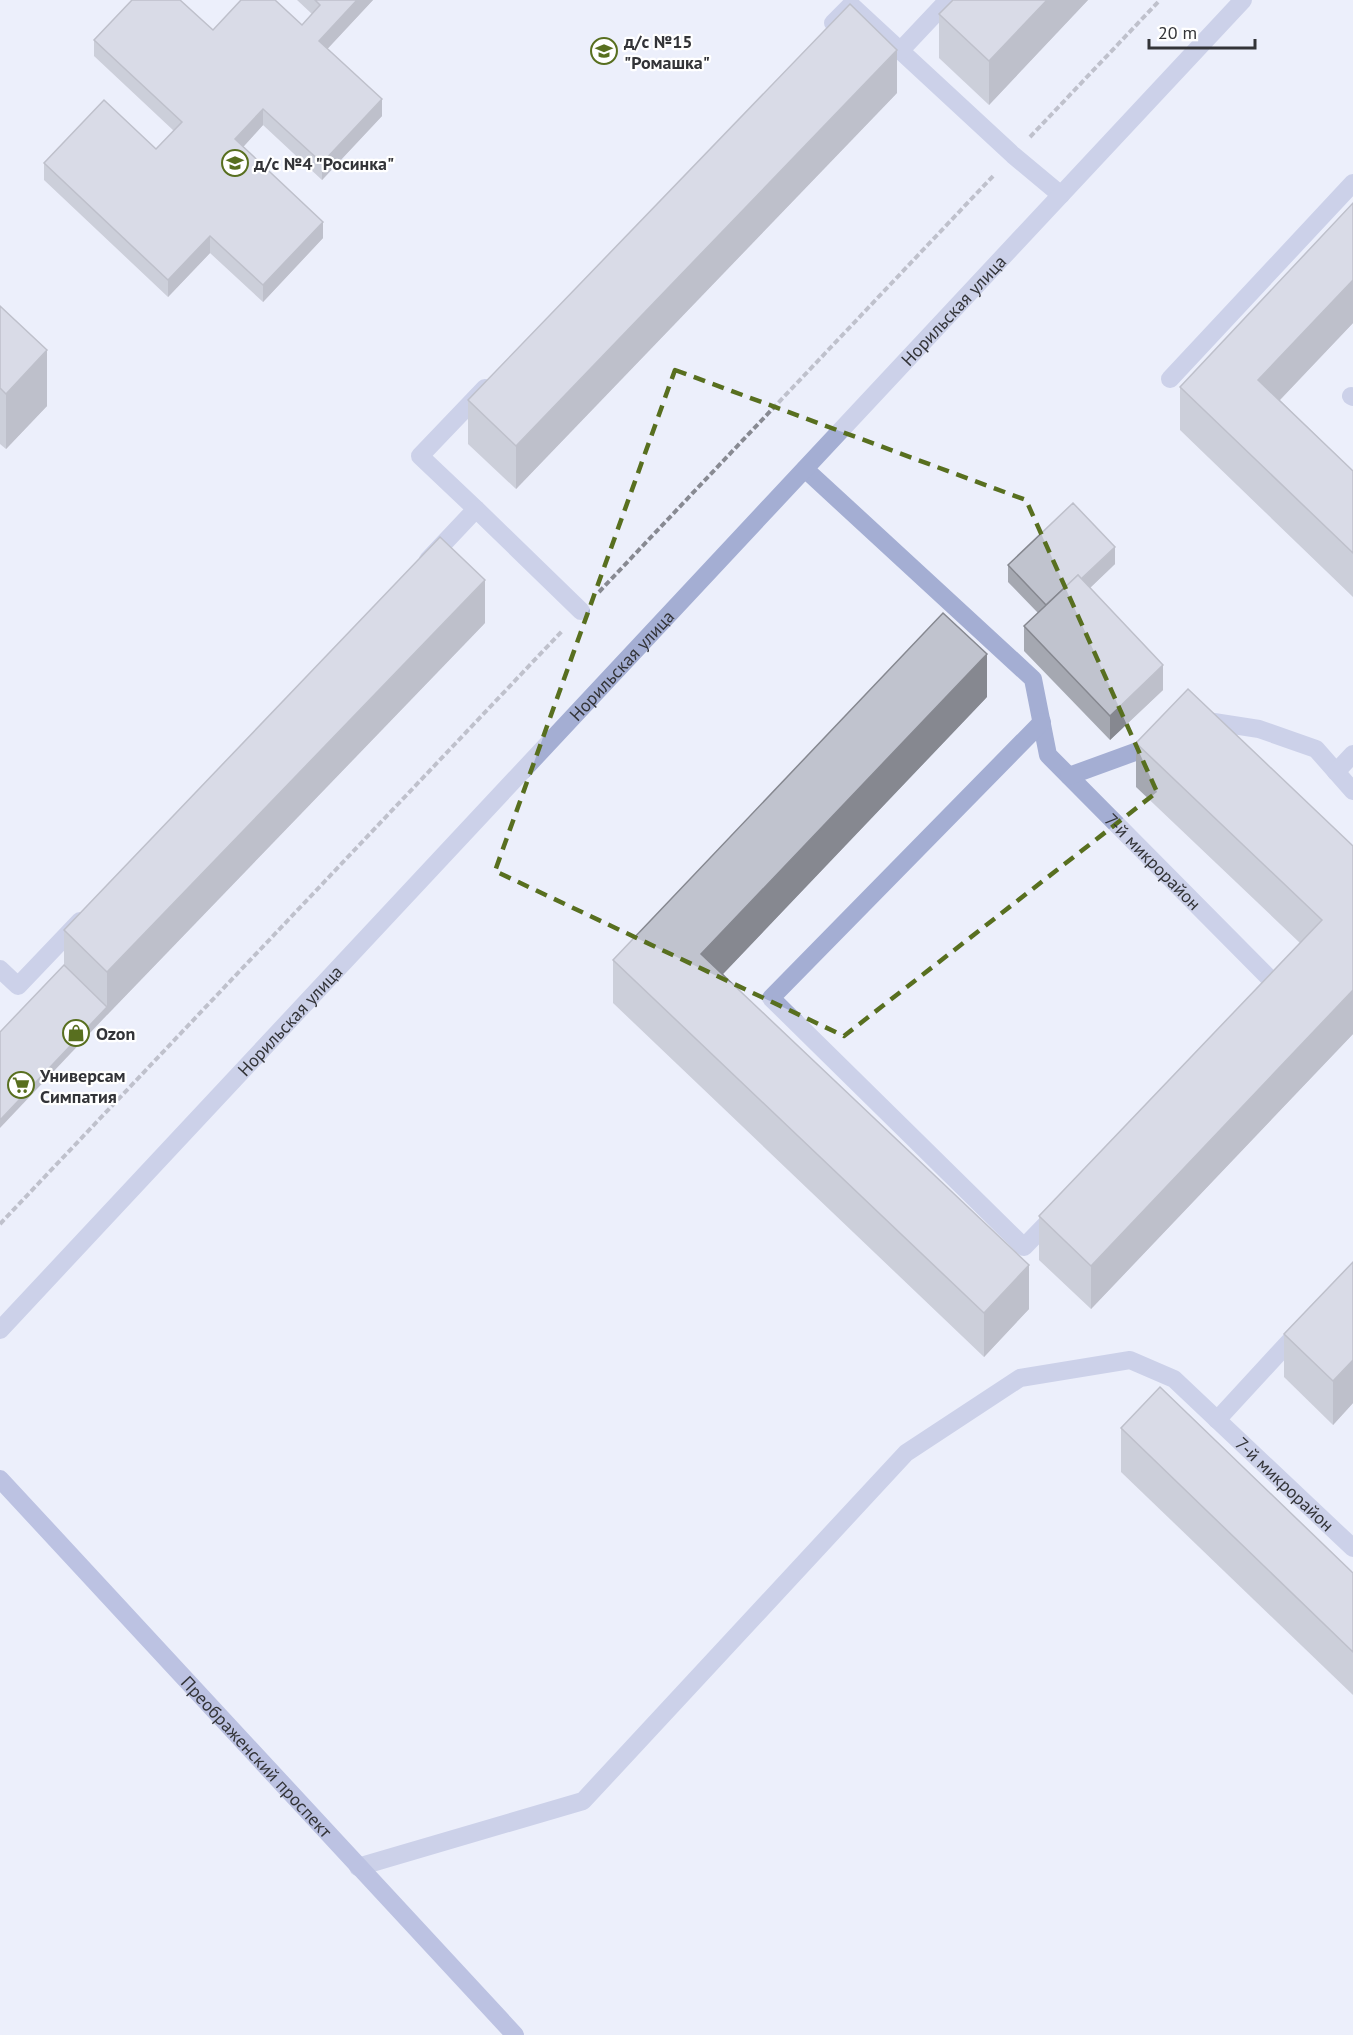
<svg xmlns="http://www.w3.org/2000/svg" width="1353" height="2035" viewBox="0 0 1353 2035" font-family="'PT Sans',sans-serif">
	<rect width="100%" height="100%" fill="#eceffb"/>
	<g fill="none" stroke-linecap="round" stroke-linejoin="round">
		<g stroke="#888a92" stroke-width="4" stroke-dasharray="6 3" stroke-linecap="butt">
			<polyline points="1030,137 1160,0"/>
			<polyline points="599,592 994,175"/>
			<polyline points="0,1224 563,630"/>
		</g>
		<g stroke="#a4aed3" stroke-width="18">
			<polyline points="833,23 851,5 1013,155 1061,195"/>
			<polyline points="900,51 948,0"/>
			<polyline points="1170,379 1353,183"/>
			<polyline points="1351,396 1353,397"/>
			<path id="s1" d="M 805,469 L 1033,679 L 1048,755 L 1274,983 L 1263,994"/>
			<polyline points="476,509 420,456 485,388"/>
			<polyline points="428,560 476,509 581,611"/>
			<polyline points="1201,720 1259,729 1316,749 1353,791"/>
			<polyline points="1042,722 771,998 1024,1247 1055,1215"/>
			<polyline points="1336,772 1353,754"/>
			<polyline points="1069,776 1157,744"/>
			<polyline points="0,969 18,986 80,921"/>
			<polyline points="1217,1420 1299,1331"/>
			<path id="s2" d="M 358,1867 L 583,1801 L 906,1453 L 1020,1378 L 1130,1360 L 1174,1379 L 1353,1548"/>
		</g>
		<path stroke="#a4aed3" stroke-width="18" id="s3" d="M 0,1330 L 1243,0"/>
		<path stroke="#808dc3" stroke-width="18" id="s4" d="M 0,1479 L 515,2035"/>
	</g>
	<g fill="#a5a8b1">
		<polygon points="297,0 373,0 327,49 382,116 322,180 263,125 243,147 323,238 263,302 210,253 168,297 44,180 44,163 156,149 174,131 94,56 94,40 213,30 302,25 312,14"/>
		<polygon points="953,0 1088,0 989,105 939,58 939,14"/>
		<polygon points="897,93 516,489 468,444 468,400"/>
		<polygon points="1353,203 1353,323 1280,400 1353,471 1353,597 1180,430 1180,387"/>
		<polygon points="0,306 47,406 6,449 0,444"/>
		<polygon points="1115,564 1090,588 1163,690 1110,740 1024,651 1024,626 1038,613 1008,582 1008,565"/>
		<polygon points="485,623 107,1015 64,965 64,930"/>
		<polygon points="987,697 723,974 1029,1309 984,1357 613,1003 613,960"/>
		<polygon points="1136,743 1353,846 1353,1034 1091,1309 1039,1260 1039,1216 1300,943 1136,787"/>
		<polygon points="1353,1262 1353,1403 1333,1425 1284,1377 1284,1334"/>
		<polygon points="1121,1428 1353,1573 1353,1695 1121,1472"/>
	</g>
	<g fill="#868890">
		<polygon points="357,0 373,0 319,58 319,41"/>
		<polygon points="1047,0 1088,0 989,105 989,61"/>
		<polygon points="897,50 897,93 516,489 516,446"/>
		<polygon points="382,99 382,116 322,180 322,163"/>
		<polygon points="263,109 263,125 235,156 235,139"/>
		<polygon points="323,222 323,238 263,302 263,285"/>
		<polygon points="210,236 210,253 168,297 168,280"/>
		<polygon points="1353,280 1353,323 1258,423 1258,380"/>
		<polygon points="47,350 47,406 6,449 6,394"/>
		<polygon points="1115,547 1115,564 1050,626 1050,609"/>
		<polygon points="485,580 485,623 107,1015 107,972"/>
		<polygon points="987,654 987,697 701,997 701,954"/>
		<polygon points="1163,665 1163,690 1110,740 1110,716"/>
		<polygon points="1353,990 1353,1034 1091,1309 1091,1266"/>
		<polygon points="107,1007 107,1015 0,1128 0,1120"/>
		<polygon points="1029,1265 1029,1309 984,1357 984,1313"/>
		<polygon points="1353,1360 1353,1403 1333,1425 1333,1381"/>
	</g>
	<g fill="#c0c3ce" stroke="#868890" stroke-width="1.5">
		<polygon points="132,0 180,0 213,30 241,0 275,0 302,25 320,5 315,0 357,0 319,41 382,99 322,163 263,109 235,139 323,222 263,285 210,236 168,280 44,163 104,100 156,149 182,122 94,40"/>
		<polygon points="953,0 1047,0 989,61 939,14"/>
		<polygon points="850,4 897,50 516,446 468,400"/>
		<polygon points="1353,203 1353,280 1258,380 1353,471 1353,553 1180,387"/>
		<polygon points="0,306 47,350 6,394 0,388"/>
		<polygon points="1073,503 1115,547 1081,579 1078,575 1046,605 1008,565"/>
		<polygon points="440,537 485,580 107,972 64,930"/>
		<polygon points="1078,575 1163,665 1110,716 1024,626"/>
		<polygon points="943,613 987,654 701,954 1029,1265 984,1313 613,960"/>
		<polygon points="1188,689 1353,846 1353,990 1091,1266 1039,1216 1322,920 1136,743"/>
		<polygon points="64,965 107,1007 0,1120 0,1032"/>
		<polygon points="1353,1262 1353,1360 1333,1381 1284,1334"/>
		<polygon points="1160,1387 1353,1573 1353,1652 1121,1428"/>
	</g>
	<path d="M0 0H1353V2035H0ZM 675,370 L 1026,500 L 1157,792 L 844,1036 L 495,871 Z" fill="#eceffb" fill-opacity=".55" fill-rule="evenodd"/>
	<path fill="none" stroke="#586f1f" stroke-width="4.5" stroke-dasharray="12 8" stroke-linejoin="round" d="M 675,370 L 1026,500 L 1157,792 L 844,1036 L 495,871 Z"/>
	<defs>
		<symbol id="school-ring" viewBox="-11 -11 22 22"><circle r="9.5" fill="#fff" stroke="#586f1f" stroke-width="1.5"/><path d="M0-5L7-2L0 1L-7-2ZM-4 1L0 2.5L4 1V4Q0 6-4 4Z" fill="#586f1f"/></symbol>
		<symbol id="shop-ring" viewBox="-11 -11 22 22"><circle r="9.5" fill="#fff" stroke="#586f1f" stroke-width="1.5"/><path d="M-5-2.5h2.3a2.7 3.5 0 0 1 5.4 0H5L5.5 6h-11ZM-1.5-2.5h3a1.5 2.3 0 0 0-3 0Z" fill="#586f1f"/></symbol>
		<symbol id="supermarket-ring" viewBox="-11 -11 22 22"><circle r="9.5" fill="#fff" stroke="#586f1f" stroke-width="1.5"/><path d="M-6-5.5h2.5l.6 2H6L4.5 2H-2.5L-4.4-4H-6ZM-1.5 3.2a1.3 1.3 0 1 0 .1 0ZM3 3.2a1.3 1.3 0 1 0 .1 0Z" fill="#586f1f"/></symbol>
	</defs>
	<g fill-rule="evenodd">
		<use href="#school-ring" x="589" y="36" width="30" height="30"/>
		<use href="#school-ring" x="220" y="148" width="30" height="30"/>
		<use href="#shop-ring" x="61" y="1018" width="30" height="30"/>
		<use href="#supermarket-ring" x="6" y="1070" width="30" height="30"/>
	</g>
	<g text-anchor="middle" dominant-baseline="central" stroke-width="4.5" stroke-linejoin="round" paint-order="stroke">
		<g font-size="18" font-weight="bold" fill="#333438" stroke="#fff" text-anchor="start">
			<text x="624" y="41">д/с №15<tspan x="624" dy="21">"Ромашка"</tspan></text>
			<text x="254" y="163">д/с №4 "Росинка"</text>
			<text x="96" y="1033">Ozon</text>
			<text x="40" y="1075">Универсам<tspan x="40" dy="21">Симпатия</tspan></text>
		</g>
		<g font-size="18" fill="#333438" stroke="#fff">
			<text stroke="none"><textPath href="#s3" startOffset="1396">Норильская улица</textPath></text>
			<text stroke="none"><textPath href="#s3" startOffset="910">Норильская улица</textPath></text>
			<text stroke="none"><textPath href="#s1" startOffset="537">7-й микрорайон</textPath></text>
			<text stroke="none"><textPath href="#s3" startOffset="424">Норильская улица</textPath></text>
			<text stroke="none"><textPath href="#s2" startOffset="1158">7-й микрорайон</textPath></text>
			<text stroke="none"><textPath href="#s4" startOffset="378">Преображенский проспект</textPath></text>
		</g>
	</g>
	<path d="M1149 39v9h106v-9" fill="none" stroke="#333438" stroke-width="3"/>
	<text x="1158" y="39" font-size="18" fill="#333438" stroke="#ffffff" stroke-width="4.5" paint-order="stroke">20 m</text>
</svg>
